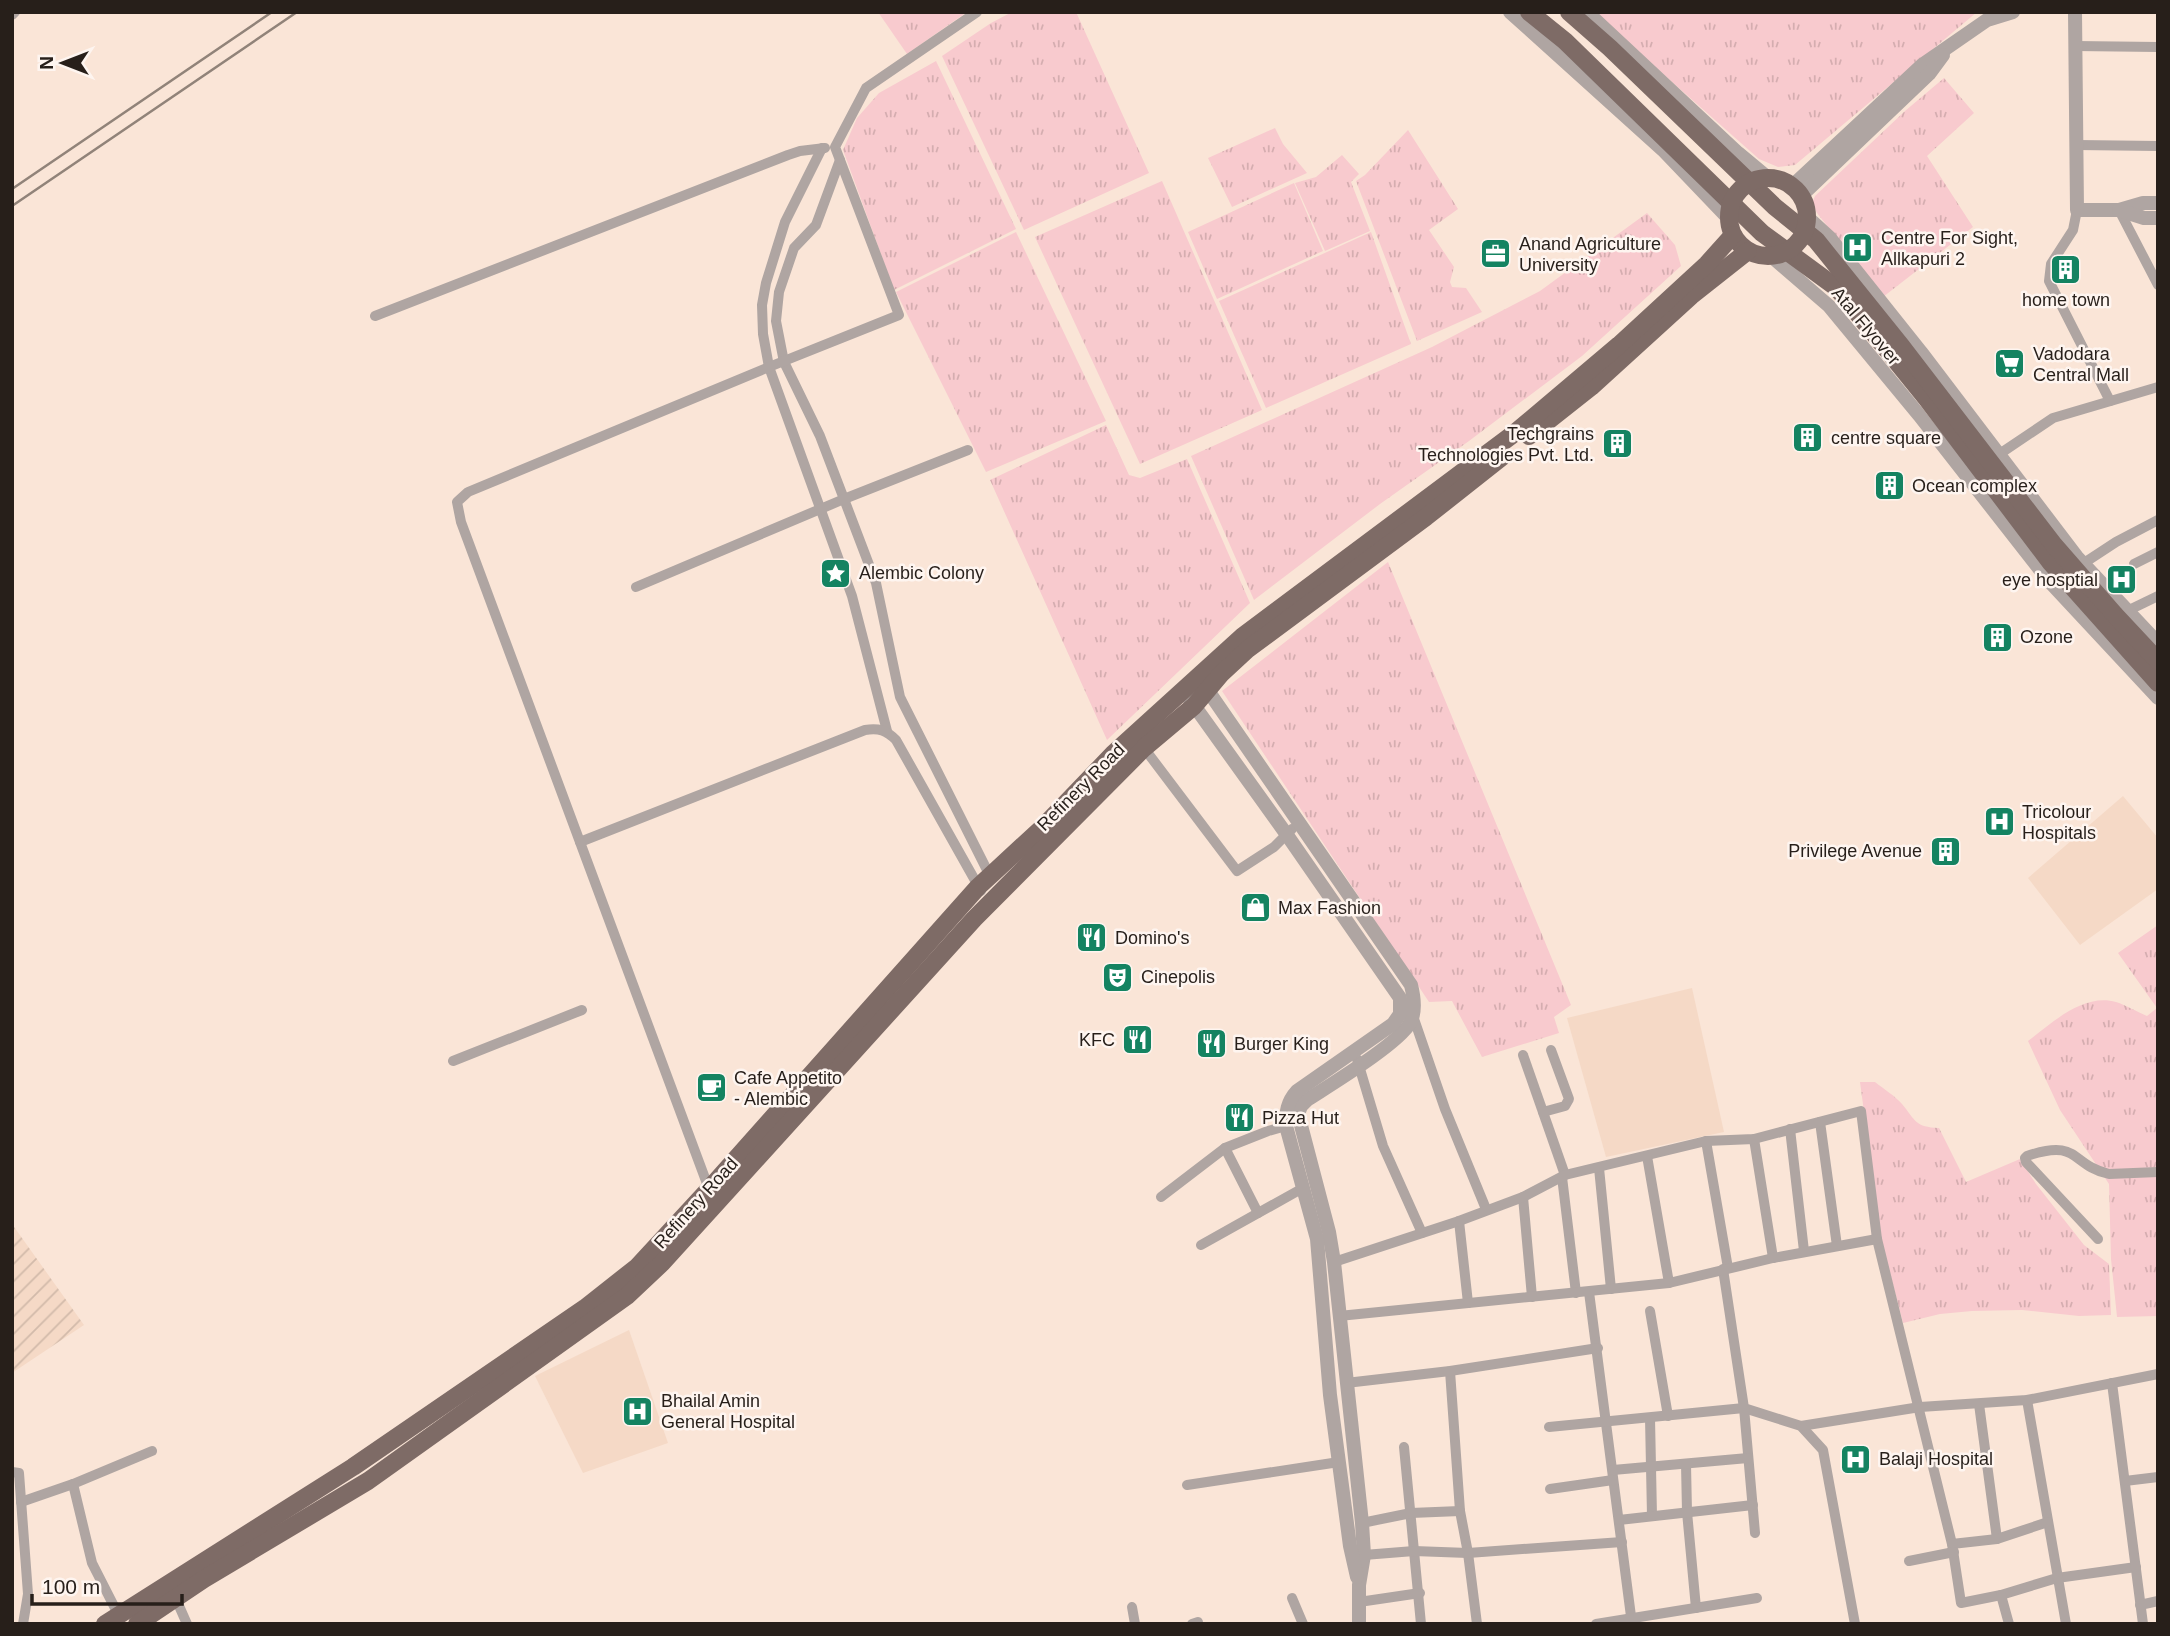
<svg xmlns="http://www.w3.org/2000/svg" width="2170" height="1636" viewBox="0 0 2170 1636" font-family="Helvetica,sans-serif">
	<defs>
		<pattern id="industrial-furrows" width="10" height="10" patternUnits="userSpaceOnUse" patternTransform="scale(1.75)"><rect width="10" height="10" fill="#f5d9c6"/><path d="M-1 1l2-2M0 10L10 0M9 11l2-2" fill="none" stroke="#d2baaa"/></pattern>
		<pattern id="grass-tufts" width="24" height="20" patternUnits="userSpaceOnUse" patternTransform="scale(1.75)"><rect width="24" height="20" fill="#f8cace"/><path d="M3 7l-1-3M5 7V3M7 7l1-3M15 17l-1-3M17 17v-4M19 17l1-3" fill="none" stroke="#d5adb0"/></pattern>
	</defs>
	<rect width="100%" height="100%" fill="#fae5d7"/>
	<g fill="#f5d9c6">
		<polygon points="2123,796 2158,838 2158,889 2080,945 2028,878"/>
		<polygon points="1692,988 1724,1132 1606,1157 1567,1018"/>
		<polygon points="629,1330 668,1443 583,1473 535,1376"/>
	</g>
	<polygon fill="url(#industrial-furrows)" points="12,1224 84,1325 12,1373"/>
	<g fill="url(#grass-tufts)">
		<polygon points="878,12 967,12 907,54"/>
		<polygon points="1012,12 1076,12 1149,173 1024,230 942,56 991,23"/>
		<polygon points="1593,12 1977,12 1795,165 1778,167 1759,159"/>
		<polygon points="936,61 1016,229 894,290 843,150 857,118 879,93"/>
		<polygon points="1944,78 1974,113 1927,156 1973,227 1883,297 1817,213 1812,203 1815,196 1905,111"/>
		<polygon points="1275,128 1283,144 1307,173 1232,207 1208,158"/>
		<polygon points="1408,130 1458,209 1429,230 1454,267 1450,282 1452,287 1466,288 1482,312 1417,341 1356,181 1365,175"/>
		<polygon points="1342,155 1359,174 1351,182 1370,231 1325,251 1295,183 1316,177"/>
		<polygon points="1162,181 1262,410 1140,464 1035,237"/>
		<polygon points="1294,183 1323,251 1217,299 1188,232"/>
		<polygon points="1647,213 1675,245 1681,266 1582,356 1469,441 1380,504 1254,600 1191,456 1432,347 1540,291"/>
		<polygon points="1016,232 1106,421 986,472 896,292"/>
		<polygon points="1371,232 1411,344 1266,408 1219,301"/>
		<polygon points="1106,425 1129,475 1140,478 1187,459 1250,603 1107,740 990,480"/>
		<polygon points="1388,562 1571,1005 1554,1017 1559,1033 1482,1057 1452,1001 1429,1002 1222,691"/>
		<path d="M 2158,925 L 2158,1316 L 2117,1317 L 2111,1259 L 2109,1184 L 2060,1110 L 2028,1041 C 2052,1023 2083,993 2116,1002 C 2126,1005 2137,1012 2147,1016 L 2157,1008 L 2118,953 Z"/>
		<path d="M 1860,1082 L 1875,1082 C 1884,1089 1895,1096 1902,1104 C 1916,1121 1915,1127 1939,1128 L 1966,1182 L 2020,1159 L 2036,1184 L 2084,1245 L 2109,1264 L 2111,1315 L 2079,1316 L 2022,1310 L 1972,1311 L 1940,1314 L 1903,1323 L 1881,1238 Z"/>
	</g>
	<g fill="none" stroke-linecap="round" stroke-linejoin="round">
		<g stroke="#afa5a2" stroke-width="10">
			<polyline points="12,15 15,12"/>
			<polyline points="2075,46 2158,47"/>
			<polyline points="2077,145 2158,146"/>
			<polyline points="822,148 785,222 766,283 762,305 763,334 769,367 852,596 887,731"/>
			<polyline points="840,160 816,225 794,248 779,292 776,321 784,362 820,436 876,583 900,697 991,878"/>
			<polyline points="2077,210 2073,230 2051,264 2049,281 2110,401"/>
			<polyline points="2119,210 2158,285"/>
			<polyline points="375,316 788,155 800,151 825,148"/>
			<polyline points="1995,457 2053,418 2158,387"/>
			<polyline points="2084,563 2116,542 2158,520"/>
			<polyline points="2134,564 2158,552"/>
			<polyline points="636,587 844,499 968,450"/>
			<polyline points="2127,611 2158,596"/>
			<polyline points="1144,748 1237,871 1274,847 1292,829"/>
			<path d="M 580,842 L 865,730 C 879,728 886,730 896,740 L 981,891"/>
			<polyline points="1413,1016 1445,1109 1486,1209"/>
			<polyline points="1523,1055 1565,1175"/>
			<polyline points="1357,1059 1383,1146 1422,1233"/>
			<polyline points="453,1061 582,1010"/>
			<polyline points="1543,1112 1565,1106 1569,1099 1551,1050"/>
			<polyline points="1820,1122 1837,1246"/>
			<polyline points="1790,1129 1804,1251"/>
			<polyline points="1754,1139 1773,1258"/>
			<polyline points="1706,1141 1728,1268"/>
			<polyline points="1225,1148 1258,1213"/>
			<polyline points="1647,1156 1669,1283"/>
			<polyline points="1599,1168 1611,1289"/>
			<polyline points="1562,1177 1576,1293"/>
			<polyline points="709,1189 461,522 457,502 468,492 769,367 899,315 835,147 866,88 977,12"/>
			<polyline points="1161,1197 1225,1148 1268,1131 1286,1126"/>
			<polyline points="1523,1197 1532,1297"/>
			<polyline points="1459,1221 1468,1303"/>
			<path d="M 2098,1239 L 2026,1162 L 2025,1158 L 2027,1156 C 2080,1138 2070,1165 2109,1174 L 2158,1172"/>
			<polyline points="1201,1245 1303,1188"/>
			<polyline points="1334,1262 1459,1221 1523,1197 1565,1175 1706,1141 1754,1139 1861,1111 1877,1239 1952,1544 1961,1603 2001,1595 2057,1578 2136,1567"/>
			<polyline points="1723,1269 1744,1408 1801,1426 1823,1450 1855,1624"/>
			<polyline points="1589,1292 1632,1624"/>
			<polyline points="1650,1311 1668,1416"/>
			<polyline points="1339,1316 1669,1283 1773,1258 1877,1239"/>
			<polyline points="1450,1371 1460,1511 1468,1553 1477,1624"/>
			<polyline points="1346,1383 1450,1371 1598,1348"/>
			<polyline points="2112,1383 2143,1624"/>
			<polyline points="2027,1400 2066,1624"/>
			<polyline points="1979,1404 1997,1539"/>
			<polyline points="1650,1418 1652,1516"/>
			<polyline points="1801,1426 1920,1407 2027,1400 2158,1374"/>
			<polyline points="1549,1427 1744,1408 1755,1533"/>
			<polyline points="1404,1447 1421,1624"/>
			<polyline points="1686,1464 1687,1512 1696,1608"/>
			<polyline points="1613,1470 1748,1458"/>
			<polyline points="12,1472 19,1473 28,1594 23,1624"/>
			<polyline points="2125,1481 2158,1477"/>
			<polyline points="1187,1485 1339,1462"/>
			<polyline points="1550,1489 1613,1480"/>
			<polyline points="21,1502 73,1484"/>
			<polyline points="1619,1520 1753,1505"/>
			<polyline points="1362,1523 1411,1513 1460,1511"/>
			<polyline points="1952,1544 1997,1539 2048,1522"/>
			<polyline points="1364,1555 1414,1551 1468,1553 1622,1542"/>
			<polyline points="1909,1561 1954,1552"/>
			<polyline points="2001,1595 2009,1624"/>
			<polyline points="1292,1598 1303,1624"/>
			<polyline points="176,1599 187,1624"/>
			<polyline points="1359,1602 1420,1593"/>
			<polyline points="2140,1605 2158,1601"/>
			<polyline points="1132,1607 1135,1624"/>
			<polyline points="118,1614 92,1563 73,1484 152,1451"/>
			<polyline points="1192,1624 1198,1622"/>
			<polyline points="1596,1624 1757,1598"/>
		</g>
		<g stroke="#afa5a2" stroke-width="14">
			<polyline points="1510,12 1663,150 1728,218"/>
			<polyline points="1587,12 1738,153 1768,178"/>
			<polyline points="2075,12 2077,210 2119,210 2143,203 2158,203"/>
			<polyline points="1792,186 1922,65 1987,20 2013,12"/>
			<polyline points="1801,196 1929,74 1943,55"/>
			<polyline points="2119,210 2144,218 2158,218"/>
			<polyline points="1806,216 1830,238 1921,352 2077,557 2158,643"/>
			<polyline points="1771,256 1829,306 1919,415 2049,581 2158,698"/>
			<path d="M 1202,682 L 1411,985 C 1414,997 1416,1012 1410,1023 C 1398,1044 1330,1085 1307,1100 L 1301,1106 L 1298,1114 L 1329,1232 L 1334,1262 L 1362,1523 L 1364,1555 L 1359,1585 L 1359,1624"/>
			<path d="M 1188,697 L 1287,835 L 1400,998 L 1400,1014 L 1393,1024 L 1297,1091 C 1287,1102 1286,1112 1286,1126 L 1317,1239 L 1330,1395 L 1350,1546 L 1357,1577"/>
		</g>
		<g stroke="#7e6b66" stroke-width="18">
			<polyline points="1529,12 1565,41 1762,233 1837,288 1927,399 2051,563 2158,683"/>
			<polyline points="1569,12 1610,48 1775,207 1816,240 1902,347 2054,545 2115,615 2158,661"/>
			<circle cx="1768" cy="217" r="39"/>
			<polyline points="1529,436 1591,387 1691,296 1748,251"/>
			<polyline points="105,1624 353,1467 585,1308 637,1267 709,1189 978,887 1043,827 1113,754 1243,636 1516,432 1619,345 1707,264 1733,235"/>
			<polyline points="137,1624 204,1579 368,1481 627,1296 662,1263 974,919 1144,748 1194,706 1221,674 1248,649 1426,517 1502,457"/>
		</g>
		<g stroke="#918379" stroke-width="2.5">
			<polyline points="12,189 272,12"/>
			<polyline points="12,206 297,12"/>
		</g>
	</g>
	<defs>
		<symbol id="hospital-square" viewBox="-11 -11 22 22"><rect x="-9" y="-9" width="18" height="18" rx="4" fill="#148361" stroke="#fef5f0"/><path d="M-5-5h3v3.5h4V-5h3V5h-3V1.5h-4V5h-3Z" fill="#fff"/></symbol>
		<symbol id="office-square" viewBox="-11 -11 22 22"><rect x="-9" y="-9" width="18" height="18" rx="4" fill="#148361" stroke="#fef5f0"/><path d="M-6-3h4V-5.5h4V-3h4V5H-6ZM-1-4.5V-3h2v-1.5ZM-6 0V1H6V0Z" fill="#fff"/></symbol>
		<symbol id="building-square" viewBox="-11 -11 22 22"><rect x="-9" y="-9" width="18" height="18" rx="4" fill="#148361" stroke="#fef5f0"/><path d="M-4-6H4V6H1V3H-1V6H-4ZM-2.5-4.3h1.7v1.8h-1.7ZM.8-4.3h1.7v1.8H.8ZM-2.5-1h1.7V.8h-1.7ZM.8-1h1.7V.8H.8Z" fill="#fff"/></symbol>
		<symbol id="supermarket-square" viewBox="-11 -11 22 22"><rect x="-9" y="-9" width="18" height="18" rx="4" fill="#148361" stroke="#fef5f0"/><path d="M-6-5.5h2.5l.6 2H6L4.5 2H-2.5L-4.4-4H-6ZM-1.5 3.2a1.3 1.3 0 1 0 .1 0ZM3 3.2a1.3 1.3 0 1 0 .1 0Z" fill="#fff"/></symbol>
		<symbol id="sight-square" viewBox="-11 -11 22 22"><rect x="-9" y="-9" width="18" height="18" rx="4" fill="#148361" stroke="#fef5f0"/><path d="M0-6L1.8-2.2L6-1.7L2.9 1.2L3.7 5.4L0 3.3L-3.7 5.4L-2.9 1.2L-6-1.7L-1.8-2.2Z" fill="#fff"/></symbol>
		<symbol id="shop-square" viewBox="-11 -11 22 22"><rect x="-9" y="-9" width="18" height="18" rx="4" fill="#148361" stroke="#fef5f0"/><path d="M-5-2.5h2.3a2.7 3.5 0 0 1 5.4 0H5L5.5 6h-11ZM-1.5-2.5h3a1.5 2.3 0 0 0-3 0Z" fill="#fff"/></symbol>
		<symbol id="restaurant-square" viewBox="-11 -11 22 22"><rect x="-9" y="-9" width="18" height="18" rx="4" fill="#148361" stroke="#fef5f0"/><path d="M-5-6h1v4h1v-4h1v4h1v-4h1v5L-1.5 .5V6h-2V.5L-5-1ZM5-6V6H3V1.5H1.5Q1.5-4 5-6Z" fill="#fff"/></symbol>
		<symbol id="theatre-square" viewBox="-11 -11 22 22"><rect x="-9" y="-9" width="18" height="18" rx="4" fill="#148361" stroke="#fef5f0"/><path d="M-5-5.5Q0-4 5-5.5V0Q5 5 0 6Q-5 5-5 0ZM-3.3-2.5H-1v1.5H-3.3ZM1-2.5H3.3v1.5H1ZM-2.8 1Q0 5.5 2.8 1Z" fill="#fff"/></symbol>
		<symbol id="cafe-square" viewBox="-11 -11 22 22"><rect x="-9" y="-9" width="18" height="18" rx="4" fill="#148361" stroke="#fef5f0"/><path d="M-5.5-4.5H6V0H3Q3 3.5 0 3.5H-2.5Q-5.5 3.5-5.5 0ZM3-3.2v2h1.7v-2ZM-6 4.5H4V6H-6Z" fill="#fff"/></symbol>
	</defs>
	<g fill-rule="evenodd">
		<use href="#hospital-square" x="1840" y="230" width="35" height="35"/>
		<use href="#office-square" x="1478" y="236" width="35" height="35"/>
		<use href="#building-square" x="2048" y="252" width="35" height="35"/>
		<use href="#supermarket-square" x="1992" y="346" width="35" height="35"/>
		<use href="#building-square" x="1790" y="420" width="35" height="35"/>
		<use href="#building-square" x="1600" y="426" width="35" height="35"/>
		<use href="#building-square" x="1872" y="468" width="35" height="35"/>
		<use href="#sight-square" x="818" y="556" width="35" height="35"/>
		<use href="#hospital-square" x="2104" y="562" width="35" height="35"/>
		<use href="#building-square" x="1980" y="620" width="35" height="35"/>
		<use href="#hospital-square" x="1982" y="804" width="35" height="35"/>
		<use href="#building-square" x="1928" y="834" width="35" height="35"/>
		<use href="#shop-square" x="1238" y="890" width="35" height="35"/>
		<use href="#restaurant-square" x="1074" y="920" width="35" height="35"/>
		<use href="#theatre-square" x="1100" y="960" width="35" height="35"/>
		<use href="#restaurant-square" x="1120" y="1022" width="35" height="35"/>
		<use href="#restaurant-square" x="1194" y="1026" width="35" height="35"/>
		<use href="#cafe-square" x="694" y="1070" width="35" height="35"/>
		<use href="#restaurant-square" x="1222" y="1100" width="35" height="35"/>
		<use href="#hospital-square" x="620" y="1394" width="35" height="35"/>
		<use href="#hospital-square" x="1838" y="1442" width="35" height="35"/>
	</g>
	<g text-anchor="middle" dominant-baseline="central" stroke-width="5" stroke-linejoin="round" paint-order="stroke">
		<g font-size="18" fill="#271f1a" stroke="#fef5f0" text-anchor="start">
			<text x="1881" y="238">Centre For Sight,<tspan x="1881" dy="21">Allkapuri 2</tspan></text>
			<text x="1519" y="244">Anand Agriculture<tspan x="1519" dy="21">University</tspan></text>
			<text x="2066" y="300" text-anchor="middle">home town</text>
			<text x="2033" y="354">Vadodara<tspan x="2033" dy="21">Central Mall</tspan></text>
			<text x="1594" y="434" text-anchor="end">Techgrains<tspan x="1594" dy="21">Technologies Pvt. Ltd.</tspan></text>
			<text x="1831" y="438">centre square</text>
			<text x="1912" y="486">Ocean complex</text>
			<text x="859" y="573">Alembic Colony</text>
			<text x="2098" y="580" text-anchor="end">eye hosptial</text>
			<text x="2020" y="637">Ozone</text>
			<text x="2022" y="812">Tricolour<tspan x="2022" dy="21">Hospitals</tspan></text>
			<text x="1922" y="851" text-anchor="end">Privilege Avenue</text>
			<text x="1278" y="908">Max Fashion</text>
			<text x="1115" y="938">Domino's</text>
			<text x="1141" y="977">Cinepolis</text>
			<text x="1115" y="1040" text-anchor="end">KFC</text>
			<text x="1234" y="1044">Burger King</text>
			<text x="734" y="1078">Cafe Appetito<tspan x="734" dy="21">- Alembic</tspan></text>
			<text x="1262" y="1118">Pizza Hut</text>
			<text x="661" y="1401">Bhailal Amin<tspan x="661" dy="21">General Hospital</tspan></text>
			<text x="1879" y="1459">Balaji Hospital</text>
		</g>
		<g font-size="18" fill="#271f1a" stroke="#fef5f0">
			<text transform="translate(1866 326) rotate(50)">Atal Flyover</text>
			<text transform="translate(1081 787) rotate(-45)">Refinery Road</text>
			<text transform="translate(696 1203) rotate(-48)">Refinery Road</text>
		</g>
	</g>
	<rect width="2170" height="1636" fill="none" stroke="#271f1a" stroke-width="28"/>
	<g transform="translate(63 63) rotate(270)" stroke="#fef5f0" stroke-width="5" paint-order="stroke">
	<path d="M0-5L12 26L0 18L-12 26Z" fill="#271f1a"/>
	<text y="-10" font-size="19" font-weight="bold" text-anchor="middle" fill="#271f1a">N</text>
	</g>
	<path d="M32 1594v10h150v-10" fill="none" stroke="#271f1a" stroke-width="3.5"/>
	<text x="42" y="1594" font-size="21" fill="#271f1a" stroke="#fef5f0" stroke-width="5" paint-order="stroke">100 m</text>
</svg>
